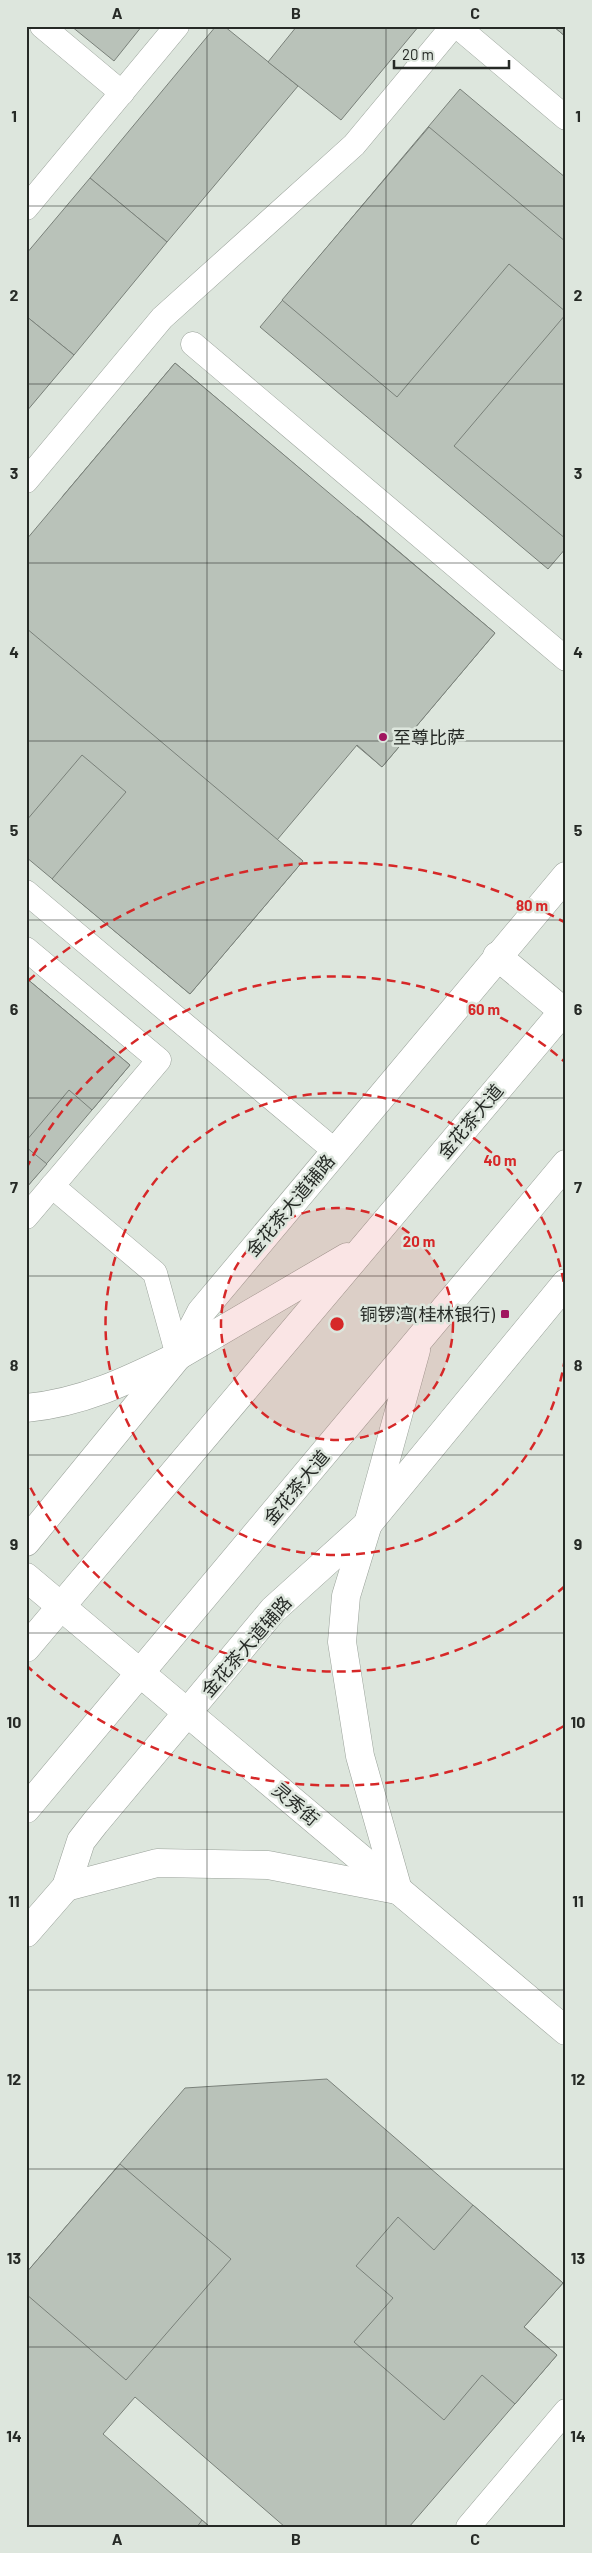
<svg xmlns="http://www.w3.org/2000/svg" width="592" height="2553" viewBox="0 0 592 2553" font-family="Barlow,'Noto Sans SC',sans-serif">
	<rect width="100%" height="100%" fill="#dde6dd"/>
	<g fill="#b9c2b9" stroke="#7a817a">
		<polygon points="71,26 142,26 114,61"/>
		<polygon points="216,26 224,26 298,86 167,242 90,178"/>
		<polygon points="297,26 419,26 341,120 268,62"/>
		<polygon points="553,26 566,26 566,37"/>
		<polygon points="553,26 566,26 566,37"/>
		<polygon points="460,89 566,178 566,548 548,569 260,327"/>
		<polygon points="429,127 566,242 566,312 509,264 397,397 282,300"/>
		<polygon points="90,178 167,242 74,355 26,316 26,254"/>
		<polygon points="566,314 566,539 454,446"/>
		<polygon points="26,316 74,355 26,412"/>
		<polygon points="175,363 312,479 239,566 283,603 357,516 495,633 382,767 62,497"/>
		<polygon points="175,363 495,633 382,767 357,745 277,840 303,861 190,994 26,857 26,540"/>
		<polygon points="26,628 303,861 190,994 52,879 126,792 82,755 26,821"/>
		<polygon points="26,978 130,1065 26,1188"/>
		<polygon points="26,978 130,1065 92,1110 69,1090 26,1141"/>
		<polygon points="26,1147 47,1164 26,1188"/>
		<polygon points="327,2079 563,2283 524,2327 557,2355 409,2527 285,2527 135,2397 103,2434 210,2527 26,2527 26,2273 185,2088"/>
		<polygon points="120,2164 231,2259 126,2380 26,2294 26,2273"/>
		<polygon points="473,2205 563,2283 524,2327 557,2355 515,2404 482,2375 444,2420 354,2342 393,2298 356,2266 398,2217 434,2250"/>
		<polygon points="202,2520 210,2527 197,2527"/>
	</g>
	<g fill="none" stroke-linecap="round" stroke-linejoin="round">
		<defs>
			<g id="service">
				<polyline points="42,26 122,93"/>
				<polyline points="457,26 566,118"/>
				<polyline points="26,208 177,26"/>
				<polyline points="193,344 566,659"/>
				<polyline points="26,481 162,318 354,145 453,26"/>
				<polyline points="26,892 335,1151"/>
				<polyline points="26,949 159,1060 26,1217"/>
				<polyline points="52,1186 155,1273 178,1356"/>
				<polyline points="468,2527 566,2411"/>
			</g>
			<g id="tertiary">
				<polyline points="26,1542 178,1356 201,1312 566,876"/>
				<polyline points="26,1933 66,1887 81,1841 95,1823 273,1610 368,1524 566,1283"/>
			</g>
			<g id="secondary">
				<path d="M 26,1408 C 82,1403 129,1380 178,1356"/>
				<polyline points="368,1524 346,1596 342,1642 360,1756 398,1890"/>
				<polyline points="26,1577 566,2031"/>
				<polyline points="66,1887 157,1863 268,1865 397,1890"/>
			</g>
			<g id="primary">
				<polyline points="497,956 563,1011"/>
				<polyline points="178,1356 347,1257"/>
				<polyline points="368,1524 416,1350"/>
				<polyline points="26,1648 566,1008"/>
				<polyline points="26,1809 566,1164"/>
			</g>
		</defs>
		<use href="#service" stroke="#99a199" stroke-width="25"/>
		<use href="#tertiary" stroke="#99a199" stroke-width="29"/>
		<use href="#secondary" stroke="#99a199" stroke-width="29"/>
		<use href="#primary" stroke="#99a199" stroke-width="29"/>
		<use href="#service" stroke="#fff" stroke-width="24"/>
		<use href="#tertiary" stroke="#fff" stroke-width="28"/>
		<use href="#secondary" stroke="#fff" stroke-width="28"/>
		<use href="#primary" stroke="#fff" stroke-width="28"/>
	</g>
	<path fill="none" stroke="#262a26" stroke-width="1" stroke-opacity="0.55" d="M 207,26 L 207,2527M 386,26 L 386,2527M 26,206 L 566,206M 26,384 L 566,384M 26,563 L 566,563M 26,741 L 566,741M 26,920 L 566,920M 26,1098 L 566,1098M 26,1276 L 566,1276M 26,1455 L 566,1455M 26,1633 L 566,1633M 26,1812 L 566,1812M 26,1990 L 566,1990M 26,2169 L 566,2169M 26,2347 L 566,2347"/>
	<circle cx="337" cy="1324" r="116" fill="#d62828" fill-opacity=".12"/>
	<g fill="none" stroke="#d62828" stroke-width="2.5" stroke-dasharray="9 6">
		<circle cx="337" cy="1324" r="116"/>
		<path d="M565 1358A231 231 0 1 1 565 1290"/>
		<path d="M565 1586A347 347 0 0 1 26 1479M26 1169A347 347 0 0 1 565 1062"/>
		<path d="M564 1726A462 462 0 0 1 28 1667M28 981A462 462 0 0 1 564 922"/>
	</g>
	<g fill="#a0155f" stroke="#dde6dd" stroke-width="2">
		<circle cx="383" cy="737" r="5"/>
		<rect x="500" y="1309" width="10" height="10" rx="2.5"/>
	</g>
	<g text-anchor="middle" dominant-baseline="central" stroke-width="5" stroke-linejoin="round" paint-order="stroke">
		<g font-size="18" fill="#262a26" stroke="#dde6dd" text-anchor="start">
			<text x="393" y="737">至尊比萨</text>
			<text x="495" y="1314" text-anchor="end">铜锣湾(桂林银行)</text>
		</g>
		<g font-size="18" fill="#262a26" stroke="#dde6dd">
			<text transform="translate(470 1121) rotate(-50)">金花茶大道</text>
			<text transform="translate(290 1205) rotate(-50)">金花茶大道辅路</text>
			<text transform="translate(296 1487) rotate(-50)">金花茶大道</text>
			<text transform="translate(246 1646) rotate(-49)">金花茶大道辅路</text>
			<text transform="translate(296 1804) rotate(40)">灵秀街</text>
		</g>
	</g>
	<circle cx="337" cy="1324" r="8" fill="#d62828" stroke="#dde6dd" stroke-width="2.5"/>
	<g font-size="15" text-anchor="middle" font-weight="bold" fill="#d62828" stroke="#dde6dd" stroke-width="5" stroke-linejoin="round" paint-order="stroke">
		<text x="532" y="911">80 m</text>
		<text x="484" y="1015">60 m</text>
		<text x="500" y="1166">40 m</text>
		<text x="419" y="1247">20 m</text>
	</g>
	<rect width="592" height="2553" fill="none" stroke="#dde6dd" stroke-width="55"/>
	<path d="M394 60v8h115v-8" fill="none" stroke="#262a26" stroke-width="2.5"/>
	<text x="402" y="60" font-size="15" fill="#262a26" stroke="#dde6dd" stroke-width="4" paint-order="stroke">20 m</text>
	<rect x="28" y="28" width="536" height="2498" fill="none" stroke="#262a26" stroke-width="2"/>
	<g font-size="16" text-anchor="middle" font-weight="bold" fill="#262a26">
		<text x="117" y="19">A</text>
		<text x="296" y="19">B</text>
		<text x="475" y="19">C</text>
		<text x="14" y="122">1</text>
		<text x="578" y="122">1</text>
		<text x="14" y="301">2</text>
		<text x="578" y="301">2</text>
		<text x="14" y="479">3</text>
		<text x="578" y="479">3</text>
		<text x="14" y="658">4</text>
		<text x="578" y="658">4</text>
		<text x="14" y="836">5</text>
		<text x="578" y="836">5</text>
		<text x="14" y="1015">6</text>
		<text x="578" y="1015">6</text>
		<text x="14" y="1193">7</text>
		<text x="578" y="1193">7</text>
		<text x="14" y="1371">8</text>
		<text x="578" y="1371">8</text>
		<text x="14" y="1550">9</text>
		<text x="578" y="1550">9</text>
		<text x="14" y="1728">10</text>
		<text x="578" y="1728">10</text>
		<text x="14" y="1907">11</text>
		<text x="578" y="1907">11</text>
		<text x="14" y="2085">12</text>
		<text x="578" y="2085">12</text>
		<text x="14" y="2264">13</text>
		<text x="578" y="2264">13</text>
		<text x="14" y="2442">14</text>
		<text x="578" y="2442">14</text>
		<text x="117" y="2545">A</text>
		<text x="296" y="2545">B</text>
		<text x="475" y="2545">C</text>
	</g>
</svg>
